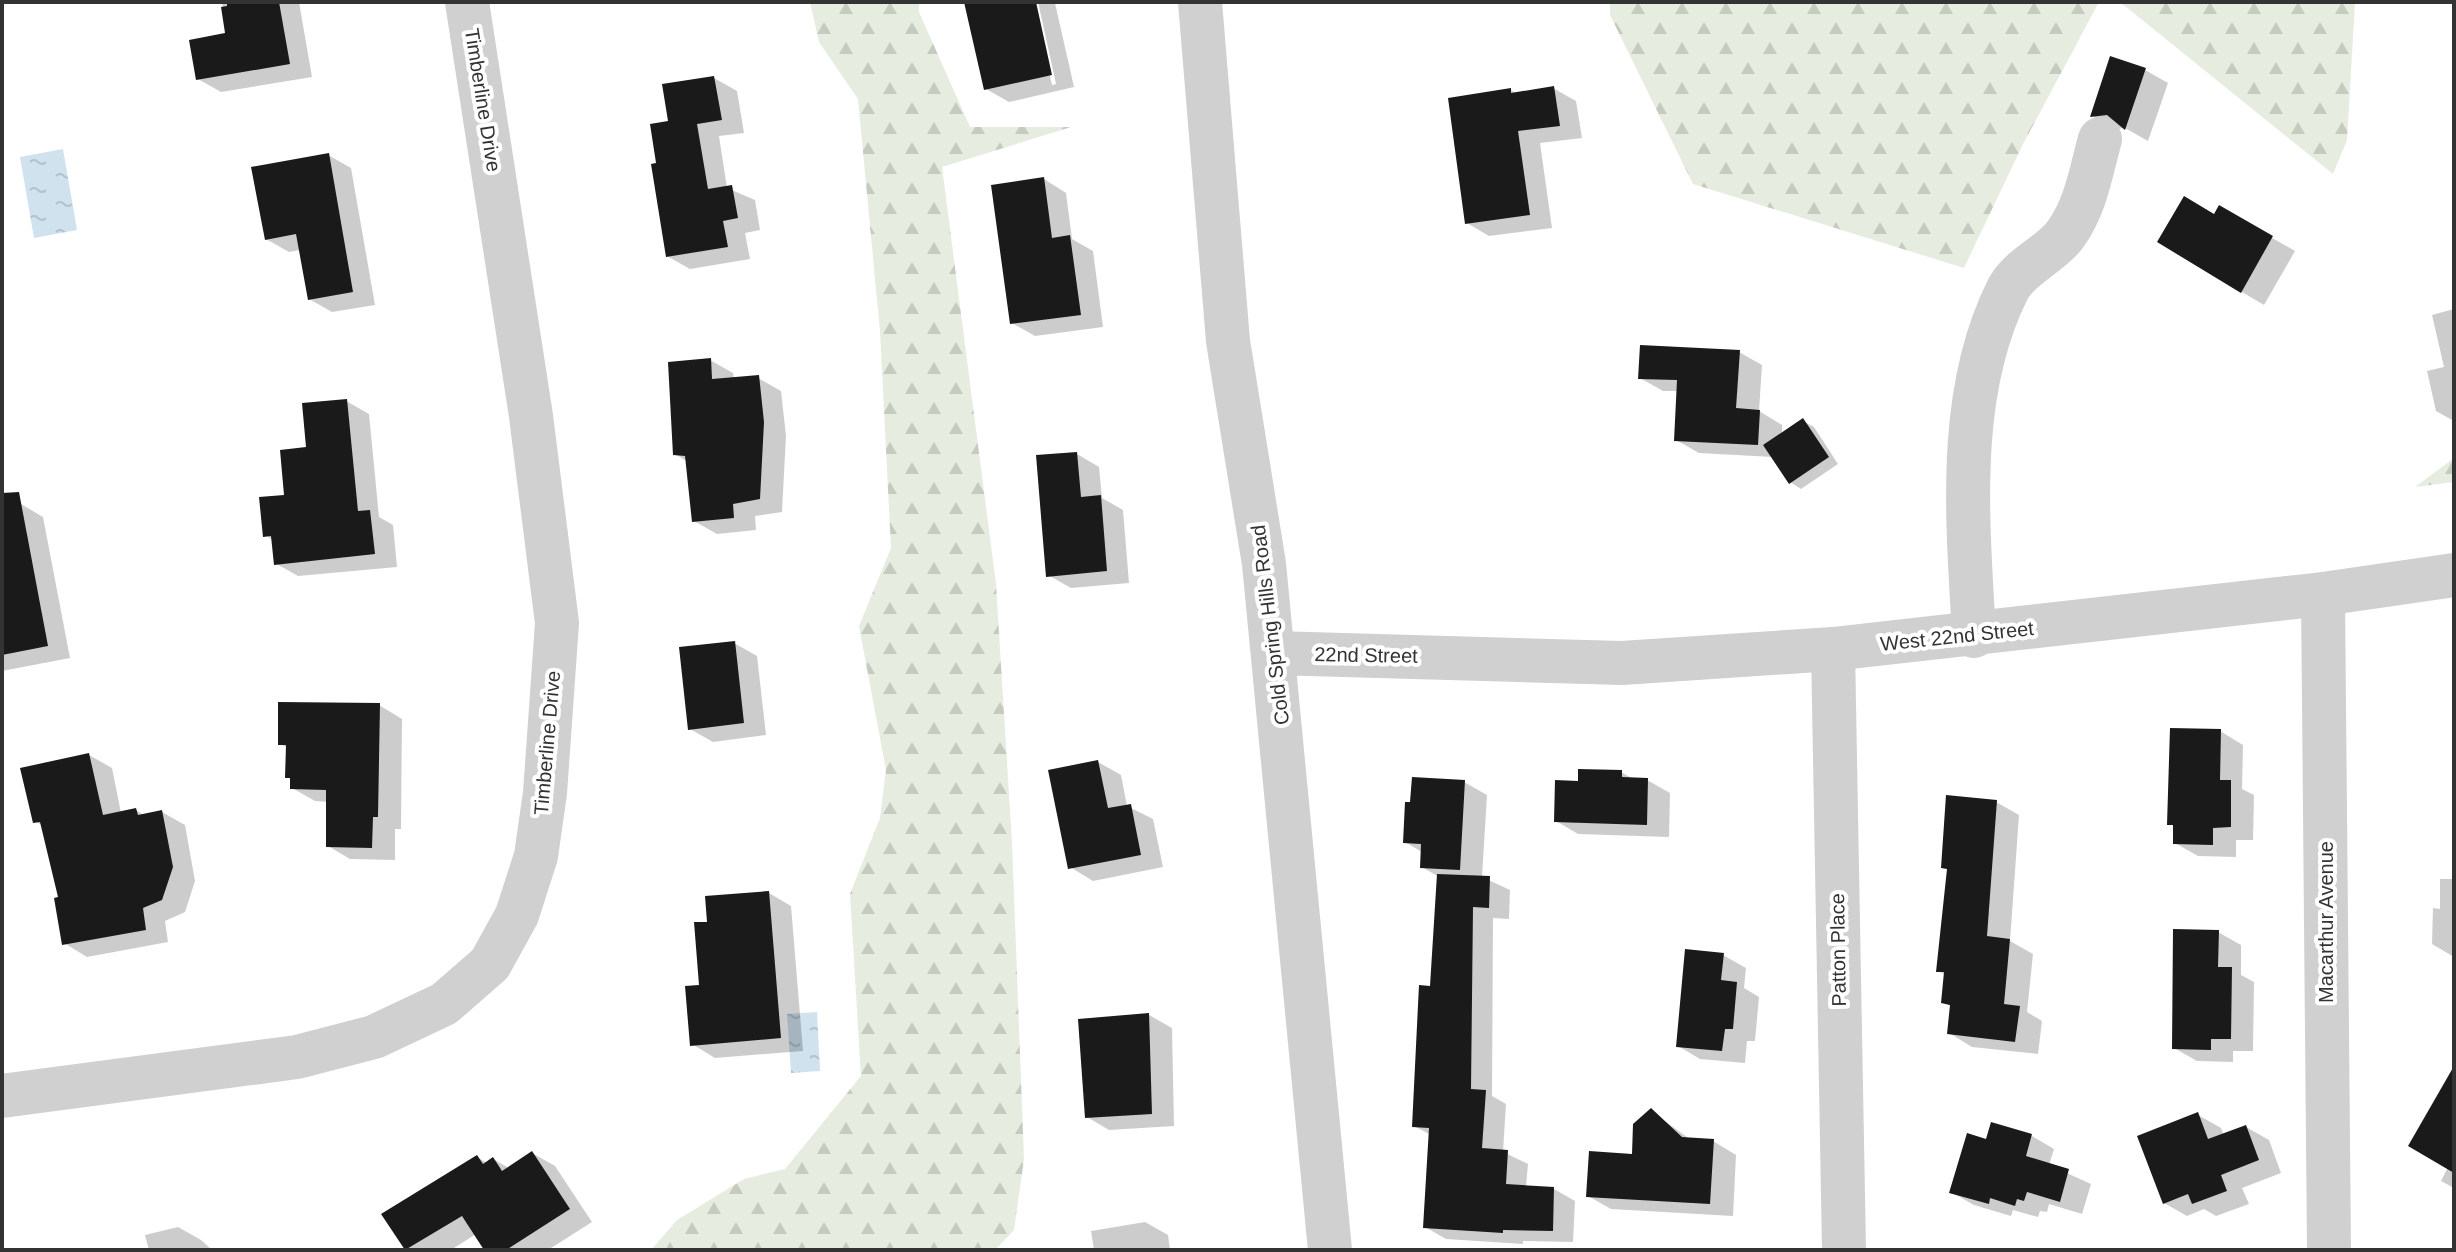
<svg xmlns="http://www.w3.org/2000/svg" width="2456" height="1252" viewBox="0 0 2456 1252" font-family="Helvetica,sans-serif">
	<defs>
		<pattern id="forest-firs" width="22" height="20" patternUnits="userSpaceOnUse" patternTransform="scale(2)"><rect width="22" height="20" fill="#e6ecdf"/><path d="M5 1l3.5 6h-7zM16 11l3.5 6h-7z" fill="#c6cbc0"/></pattern>
		<pattern id="water-ripples" width="26" height="14" patternUnits="userSpaceOnUse" patternTransform="scale(2)"><rect width="26" height="14" fill="#cfe2ee"/><path d="M2 4q2-2 4 0t4 0M15 11q2-2 4 0t4 0" fill="none" stroke="#b2c2cd"/></pattern>
	</defs>
	<rect width="100%" height="100%" fill="#fff"/>
	<g fill="url(#forest-firs)">
		<polygon points="810,2 919,2 919,12 970,127 1071,127 942,167 996,584 1012,843 1024,1159 1014,1230 995,1250 651,1250 677,1220 744,1179 785,1169 861,1076 850,894 880,818 886,770 859,626 891,548 880,331 858,99 819,42"/>
		<polygon points="1610,2 2099,2 2023,144 1964,268 1693,184 1610,15"/>
		<polygon points="2120,2 2355,2 2347,140 2333,174"/>
		<polygon points="2454,458 2454,482 2415,487"/>
	</g>
	<g fill="url(#water-ripples)">
		<polygon points="63,149 77,230 34,238 20,157"/>
		<polygon points="817,1012 820,1071 791,1073 787,1014"/>
	</g>
	<g fill="#0003">
		<polygon points="222,2 299,2 312,77 221,92 198,79 227,34"/>
		<polygon points="966,2 1034,2 1052,85 1056,84 1038,2 1055,3 1074,87 1009,102 986,89"/>
		<polygon points="2112,59 2145,70 2168,83 2148,141 2125,128 2115,129 2092,116"/>
		<polygon points="714,78 737,91 744,133 719,136 727,188 755,200 760,230 745,233 750,259 690,269 667,256 658,165 671,123"/>
		<polygon points="1553,88 1576,101 1582,138 1540,143 1552,228 1489,236 1467,223 1511,90 1517,94"/>
		<polygon points="328,155 351,168 375,305 332,312 309,299 300,250 289,252 266,239"/>
		<polygon points="1044,179 1066,193 1072,239 1093,251 1103,327 1035,336 1012,323"/>
		<polygon points="2220,208 2295,251 2264,305 2242,292"/>
		<polygon points="2454,309 2454,421 2436,411 2427,371 2444,367 2432,315"/>
		<polygon points="1739,352 1762,365 1759,411 1782,425 1782,435 1803,421 1814,427 1838,464 1801,489 1790,482 1773,457 1699,453 1676,440 1678,391 1663,391 1640,378"/>
		<polygon points="710,360 733,373 734,379 758,378 781,391 786,436 782,512 755,516 756,530 717,534 694,521 688,462 675,454"/>
		<polygon points="346,401 369,414 379,517 393,525 397,567 298,576 275,563 273,540 265,535 308,449"/>
		<polygon points="1077,454 1099,467 1102,498 1123,510 1129,583 1071,588 1048,575"/>
		<polygon points="21,504 43,517 70,658 2,671 2,508"/>
		<polygon points="734,643 757,656 766,735 713,742 690,729"/>
		<polygon points="379,705 402,719 401,829 395,829 395,860 350,859 328,846 328,802 315,801 292,788 292,780 287,777 288,748 280,744"/>
		<polygon points="2220,731 2243,745 2242,789 2254,795 2253,840 2236,840 2236,857 2198,856 2175,843 2175,827 2169,823"/>
		<polygon points="89,755 112,768 121,813 136,810 145,816 162,812 185,825 195,881 185,912 165,921 168,942 87,957 64,943 60,898 43,826 35,821"/>
		<polygon points="1098,762 1121,775 1127,806 1153,819 1163,867 1093,881 1070,867"/>
		<polygon points="1621,772 1635,780 1647,780 1670,793 1669,837 1578,834 1556,821 1580,783"/>
		<polygon points="1464,782 1487,795 1482,877 1510,890 1509,919 1493,918 1492,1096 1506,1104 1503,1152 1528,1164 1526,1187 1554,1189 1575,1201 1573,1242 1523,1241 1523,1244 1446,1239 1425,1227 1431,1135 1414,1126 1432,988 1439,877 1422,867 1422,852 1405,842"/>
		<polygon points="1996,802 2019,815 2010,941 2033,954 2027,1012 2042,1021 2038,1054 1972,1047 1949,1033 1952,1007 1943,1002 1946,975 1938,971 1949,870 1943,867"/>
		<polygon points="2440,879 2454,879 2454,957 2432,944 2433,908 2440,909"/>
		<polygon points="769,893 791,906 803,1051 715,1058 692,1044 709,923"/>
		<polygon points="2218,932 2241,945 2241,975 2254,982 2253,1051 2233,1051 2233,1062 2197,1061 2174,1048"/>
		<polygon points="1723,955 1746,968 1744,988 1759,997 1755,1041 1747,1041 1745,1063 1700,1059 1678,1046"/>
		<polygon points="1149,1015 1172,1028 1174,1126 1109,1130 1087,1117"/>
		<polygon points="1651,1111 1691,1140 1713,1141 1736,1155 1733,1216 1611,1209 1588,1196 1634,1156"/>
		<polygon points="2454,1114 2454,1188 2441,1181 2448,1167"/>
		<polygon points="2198,1115 2221,1128 2224,1136 2246,1127 2269,1140 2281,1173 2242,1188 2249,1204 2216,1216 2204,1209 2187,1216 2164,1203"/>
		<polygon points="1993,1125 2032,1136 2054,1149 2049,1165 2091,1184 2082,1214 2049,1204 2047,1212 2040,1211 2038,1217 2013,1210 2011,1216 1974,1205 1951,1192 1988,1141"/>
		<polygon points="532,1153 555,1166 592,1222 548,1250 486,1250 476,1234 451,1250 407,1250 384,1215 477,1157 487,1163 493,1159 509,1168"/>
		<polygon points="1145,1222 1168,1235 1170,1250 1094,1250 1091,1231"/>
		<polygon points="178,1227 201,1240 212,1250 149,1250 145,1235"/>
	</g>
	<g fill="#1a1a1a">
		<polygon points="227,2 279,2 290,64 196,80 189,40 225,33 221,7 227,6"/>
		<polygon points="964,2 1036,2 1052,75 984,90"/>
		<polygon points="2110,56 2146,68 2125,130 2107,115 2090,117"/>
		<polygon points="714,76 722,120 697,124 708,189 732,185 738,218 723,221 728,247 666,257 651,164 656,163 650,124 668,121 662,84"/>
		<polygon points="1554,86 1560,126 1518,131 1530,215 1465,224 1448,98 1511,88 1511,93"/>
		<polygon points="329,153 353,292 308,300 296,234 265,240 251,167"/>
		<polygon points="1044,177 1052,238 1070,235 1081,315 1010,324 991,185"/>
		<polygon points="2184,196 2214,214 2219,205 2273,236 2241,293 2157,242"/>
		<polygon points="1640,345 1740,350 1736,408 1760,410 1758,445 1674,441 1677,380 1638,379"/>
		<polygon points="711,358 712,379 759,375 764,422 760,499 733,504 734,518 692,522 685,456 673,455 668,362"/>
		<polygon points="347,399 358,511 370,510 375,554 274,565 271,536 263,537 259,497 284,495 280,450 306,447 302,403"/>
		<polygon points="1803,418 1829,457 1789,484 1763,445"/>
		<polygon points="1077,452 1081,497 1101,495 1107,571 1046,577 1036,455"/>
		<polygon points="19,492 48,646 2,655 2,493"/>
		<polygon points="735,641 744,723 688,730 679,647"/>
		<polygon points="278,702 380,703 378,817 373,817 372,848 326,847 326,790 290,789 290,778 285,778 286,745 278,745"/>
		<polygon points="2170,728 2221,729 2220,780 2231,780 2231,827 2213,828 2213,845 2173,844 2173,825 2167,825"/>
		<polygon points="89,753 103,815 136,808 138,815 162,810 173,867 162,900 143,908 146,930 62,945 54,898 58,897 40,822 33,823 20,768"/>
		<polygon points="1098,760 1108,808 1131,804 1141,855 1068,869 1048,770"/>
		<polygon points="1578,769 1622,770 1622,777 1648,778 1647,825 1554,822 1555,780 1578,781"/>
		<polygon points="1412,777 1465,780 1460,870 1420,868 1421,844 1403,843 1405,802 1410,802"/>
		<polygon points="1946,795 1997,800 1987,936 2010,939 2004,1004 2020,1006 2015,1042 1947,1034 1950,1005 1941,1003 1944,972 1936,972 1947,869 1941,868"/>
		<polygon points="1437,874 1490,876 1489,908 1473,907 1471,1089 1486,1090 1482,1148 1508,1150 1506,1184 1554,1187 1553,1231 1503,1230 1503,1233 1423,1228 1429,1128 1412,1127 1419,985 1430,986"/>
		<polygon points="769,891 781,1038 690,1046 685,986 699,985 694,922 707,922 705,896"/>
		<polygon points="2173,929 2219,930 2218,967 2232,967 2231,1039 2211,1039 2211,1050 2172,1049"/>
		<polygon points="1685,949 1724,953 1721,980 1737,982 1733,1029 1725,1029 1722,1051 1676,1047"/>
		<polygon points="1149,1013 1152,1114 1085,1118 1078,1019"/>
		<polygon points="2454,1066 2454,1173 2408,1146"/>
		<polygon points="1651,1108 1682,1137 1714,1139 1710,1204 1586,1197 1589,1151 1632,1154 1633,1124"/>
		<polygon points="2198,1112 2208,1139 2246,1125 2259,1160 2221,1175 2227,1191 2192,1204 2188,1194 2163,1204 2137,1136"/>
		<polygon points="1991,1122 2032,1134 2026,1156 2069,1169 2060,1202 2027,1192 2024,1201 2017,1199 2015,1206 1990,1198 1989,1204 1949,1193 1967,1133 1986,1139"/>
		<polygon points="532,1151 570,1209 506,1250 484,1250 462,1216 405,1250 381,1214 477,1155 483,1164 493,1157 502,1171"/>
	</g>
	<g fill="none" stroke-linecap="round" stroke-linejoin="round">
		<g stroke="#d0d0d0" stroke-width="44">
			<polyline points="1200,2 1228,341 1264,564 1330,1250"/>
			<polyline points="2323,594 2329,1250"/>
			<path d="M 1974,636 C 1968,522 1955,394 2008,289 C 2019,267 2050,255 2065,235 C 2086,207 2091,171 2100,139"/>
			<polyline points="1833,649 1844,1250"/>
			<polyline points="1274,653 1622,663 1833,649 2323,594 2454,575"/>
			<polyline points="2,1096 297,1057 374,1037 444,1004 490,964 517,915 536,856 545,793 557,623 531,416 467,2"/>
		</g>
	</g>
	<g text-anchor="middle" dominant-baseline="central" stroke-width="8" stroke-linejoin="round" paint-order="stroke">
		<g font-size="20" fill="#333" stroke="#fff">
			<text transform="translate(483 100) rotate(81)">Timberline Drive</text>
			<text transform="translate(1270 625) rotate(-97)">Cold Spring Hills Road</text>
			<text transform="translate(1957 636) rotate(-6)">West 22nd Street</text>
			<text transform="translate(1366 655) rotate(1)">22nd Street</text>
			<text transform="translate(547 743) rotate(-85)">Timberline Drive</text>
			<text transform="translate(2326 922) rotate(-90)">Macarthur Avenue</text>
			<text transform="translate(1838 950) rotate(-91)">Patton Place</text>
		</g>
	</g>
	<rect width="2456" height="1252" fill="none" stroke="#333333" stroke-width="8"/>
</svg>
